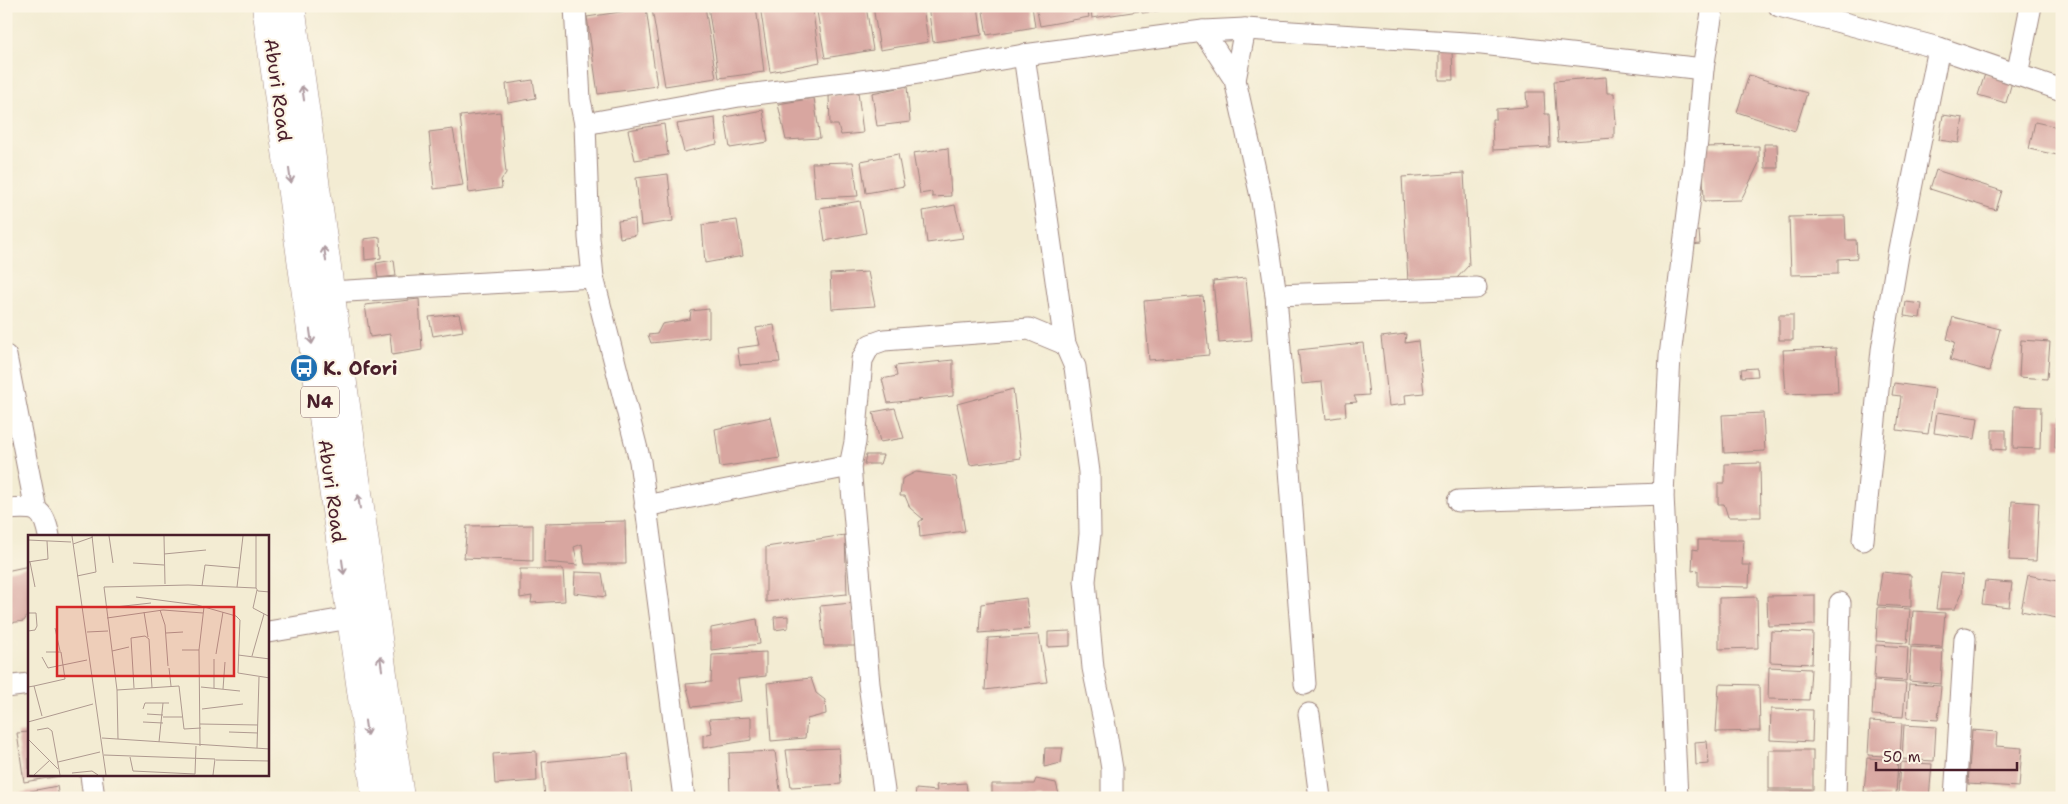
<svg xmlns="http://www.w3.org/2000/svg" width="2068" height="804" viewBox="0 0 2068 804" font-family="'Shantell Sans',sans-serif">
	<rect width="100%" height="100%" fill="#fcf5e5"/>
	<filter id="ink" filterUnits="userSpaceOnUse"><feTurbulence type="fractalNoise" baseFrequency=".02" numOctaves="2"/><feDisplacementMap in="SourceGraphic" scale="10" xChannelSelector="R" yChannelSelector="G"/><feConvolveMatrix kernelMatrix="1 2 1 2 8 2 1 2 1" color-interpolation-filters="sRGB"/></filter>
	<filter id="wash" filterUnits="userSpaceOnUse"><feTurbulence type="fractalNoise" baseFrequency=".0096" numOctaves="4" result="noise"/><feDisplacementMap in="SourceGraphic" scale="20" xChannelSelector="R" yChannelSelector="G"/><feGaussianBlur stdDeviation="1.12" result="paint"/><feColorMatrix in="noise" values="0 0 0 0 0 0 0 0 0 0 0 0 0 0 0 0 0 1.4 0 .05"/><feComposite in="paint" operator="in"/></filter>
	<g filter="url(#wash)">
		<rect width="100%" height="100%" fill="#f3ecd3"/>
		<g id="blocks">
			<g fill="#d8a6a0">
				<polygon points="670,6 705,6 716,78 665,86 652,9"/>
				<polygon points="708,6 756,6 764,72 719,78"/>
				<polygon points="760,6 812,6 820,62 770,72"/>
				<polygon points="816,6 866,6 873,50 825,58"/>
				<polygon points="873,6 923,6 928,42 880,50"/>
				<polygon points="928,6 978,6 982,35 933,42"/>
				<polygon points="982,6 1032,6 1035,27 987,35"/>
				<polygon points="1036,6 1087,6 1089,17 1040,26"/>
				<polygon points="1090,6 1139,6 1139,11 1092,18"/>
				<polygon points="1141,6 1186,6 1186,7 1142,13"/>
				<polygon points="646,8 657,86 598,94 587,17"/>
				<polygon points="1452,49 1453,80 1439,80 1439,51"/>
				<polygon points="1985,74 2012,82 2006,103 1978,95"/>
				<polygon points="1749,75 1807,93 1795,131 1737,112"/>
				<polygon points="1606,77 1607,93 1614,93 1616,124 1614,126 1614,138 1558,142 1554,81"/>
				<polygon points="533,80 536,98 508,103 506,84"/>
				<polygon points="907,86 910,122 877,126 872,93"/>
				<polygon points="858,92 863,133 841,135 838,125 830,125 829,96"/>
				<polygon points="1526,92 1544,92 1545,114 1549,114 1550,147 1493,150 1492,119 1496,119 1496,109 1527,107"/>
				<polygon points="814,98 820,138 786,140 778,104"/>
				<polygon points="763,110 768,142 730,148 725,117"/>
				<polygon points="500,112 506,173 501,180 502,188 469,193 460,116"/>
				<polygon points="1943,115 1963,118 1959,143 1939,140"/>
				<polygon points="715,118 717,144 684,152 677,124"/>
				<polygon points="2035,122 2062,128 2062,156 2029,149"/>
				<polygon points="664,124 668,155 635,160 628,130"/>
				<polygon points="453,129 463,185 434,189 429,132"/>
				<polygon points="1764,144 1777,144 1778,168 1765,168"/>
				<polygon points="1759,146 1759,163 1741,200 1704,201 1702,147"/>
				<polygon points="948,148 951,196 932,197 932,192 920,194 913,153"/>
				<polygon points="898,154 904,186 866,193 861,161"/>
				<polygon points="853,162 858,196 815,198 812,163"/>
				<polygon points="1936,170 2002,191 1996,210 1930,189"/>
				<polygon points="1464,173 1469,265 1456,279 1408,281 1402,177"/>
				<polygon points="668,174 673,221 641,226 636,178"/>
				<polygon points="860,201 866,233 825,241 820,208"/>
				<polygon points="955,205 963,238 927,243 923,211"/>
				<polygon points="1845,216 1846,240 1856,240 1857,258 1838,259 1838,274 1791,275 1789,217"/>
				<polygon points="635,219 636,235 620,238 618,221"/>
				<polygon points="737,220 743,256 705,263 702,225"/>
				<polygon points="1699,231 1700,244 1691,245 1689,233"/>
				<polygon points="380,237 381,258 365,260 364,239"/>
				<polygon points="394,260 396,276 378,278 376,263"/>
				<polygon points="868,272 875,306 832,309 830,274"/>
				<polygon points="1246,278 1252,340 1219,343 1213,281"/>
				<polygon points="1203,296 1209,355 1149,360 1144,301"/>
				<polygon points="419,299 422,350 392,355 390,334 370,337 365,305"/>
				<polygon points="1906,302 1922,304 1920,318 1904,316"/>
				<polygon points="709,309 709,337 651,343 648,335 657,334 662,324 690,319 691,311"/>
				<polygon points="459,314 463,331 433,336 429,317"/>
				<rect x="1779" y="315" width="14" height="25"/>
				<polygon points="1953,317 2000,329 1989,371 1950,360 1955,342 1947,339"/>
				<polygon points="774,325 780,362 740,365 737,348 760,345 756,328"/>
				<polygon points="1406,334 1405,343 1418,341 1424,393 1405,395 1406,404 1389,406 1381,337"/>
				<polygon points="2021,340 2050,342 2047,379 2019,377"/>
				<polygon points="1363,343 1369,395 1354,396 1357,402 1345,403 1346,416 1326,419 1322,382 1302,384 1298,350"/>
				<polygon points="1836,348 1838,392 1786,394 1783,350"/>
				<polygon points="953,360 953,396 888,403 882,379 897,376 895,366"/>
				<polygon points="1757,368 1758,376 1742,377 1741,369"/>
				<polygon points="1894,383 1935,389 1928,434 1897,430 1901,396 1892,395"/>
				<polygon points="1013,389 1021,458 970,465 957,404"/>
				<polygon points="2014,406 2041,407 2040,449 2013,448"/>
				<polygon points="895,408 904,438 880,442 873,412"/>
				<polygon points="1937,412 1978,418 1975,439 1934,433"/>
				<polygon points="1763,413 1765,451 1724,453 1722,415"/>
				<polygon points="771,417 780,458 720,467 715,429"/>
				<polygon points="2056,418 2062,418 2062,448 2055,448"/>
				<polygon points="1992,430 2006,430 2006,450 1992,449"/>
				<polygon points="866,455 883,455 880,464 864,464"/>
				<polygon points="1760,463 1761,517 1728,517 1724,504 1718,504 1718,483 1725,483 1725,464"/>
				<polygon points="916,472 956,477 965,531 920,537 919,522 923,519 910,508 905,496 900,496 902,479"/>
				<polygon points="2012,501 2039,503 2036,561 2009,560"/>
				<polygon points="625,521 626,564 585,564 582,544 574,547 578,565 544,562 545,523"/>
				<polygon points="533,525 533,561 464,558 467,526"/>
				<polygon points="845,535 847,594 766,602 766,547"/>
				<polygon points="1698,540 1744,540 1742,565 1750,565 1749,587 1698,586 1698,570 1692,571 1693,549 1698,550"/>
				<polygon points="29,566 29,613 24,621 9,623 6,571"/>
				<polygon points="520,569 563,569 565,601 531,603 532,596 520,598"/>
				<polygon points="575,572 602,573 606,597 574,593"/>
				<polygon points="1882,572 1911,575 1911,607 1877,605"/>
				<polygon points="1941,573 1963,575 1962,593 1955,609 1936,609"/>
				<polygon points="2028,575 2062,582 2062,619 2021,611"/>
				<polygon points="1985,581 2012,583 2009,607 1982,604"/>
				<polygon points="1815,595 1815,625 1768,626 1767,596"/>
				<polygon points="1757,597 1758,648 1719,649 1719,598"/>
				<polygon points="1026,598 1030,629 979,633 981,604"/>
				<polygon points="852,603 855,646 824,646 820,606"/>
				<polygon points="1878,607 1910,609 1907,643 1876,641"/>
				<polygon points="1913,611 1945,613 1942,647 1910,645"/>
				<polygon points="788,616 788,628 775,630 774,617"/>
				<polygon points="757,619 760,644 711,650 711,628"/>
				<polygon points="1070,631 1070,646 1048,647 1048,632"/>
				<polygon points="1771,631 1813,633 1812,664 1770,662"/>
				<polygon points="1039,635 1047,682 985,690 988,638"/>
				<polygon points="1876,645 1908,647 1906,681 1874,679"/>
				<polygon points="1911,647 1943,649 1941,684 1909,681"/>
				<polygon points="766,652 766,676 738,679 741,701 692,707 686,684 711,682 712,655"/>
				<polygon points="1769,667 1811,669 1809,700 1768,699"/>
				<polygon points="811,678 816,693 825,700 826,714 807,719 805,738 771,741 767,683"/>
				<polygon points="1874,681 1906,683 1903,717 1872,715"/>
				<polygon points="1719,684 1759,685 1760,731 1716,732"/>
				<polygon points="1909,684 1941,686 1938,720 1907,718"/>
				<polygon points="1771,709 1813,710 1812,742 1770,740"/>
				<polygon points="751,717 751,740 703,748 703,735 712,733 709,719"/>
				<polygon points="1870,721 1902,723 1900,757 1868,755"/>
				<polygon points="1904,725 1936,727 1934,761 1902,759"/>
				<polygon points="1972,730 1997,732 1996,746 2022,748 2019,787 1968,784"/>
				<polygon points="29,732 29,775 60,776 24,782 17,733"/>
				<polygon points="1707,741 1709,764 1696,765 1695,742"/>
				<polygon points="839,748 841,784 791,787 786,750"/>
				<polygon points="1045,748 1063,748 1061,763 1044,767"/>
				<rect x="1769" y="750" width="44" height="39"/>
				<polygon points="536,751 537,781 495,784 493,754"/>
				<polygon points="775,751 781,798 730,798 729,753"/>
				<polygon points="628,754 632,797 545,798 542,762"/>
				<polygon points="1867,758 1898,760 1896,795 1864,792"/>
				<polygon points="1900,762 1932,764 1929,798 1898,796"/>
				<polygon points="1036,779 1056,783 1060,798 992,798 992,784 1034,784"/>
				<polygon points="966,783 968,798 915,798 916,789 937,791 936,785"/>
				<polygon points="57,786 59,798 10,798 10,795"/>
				<rect x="1768" y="791" width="44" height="7"/>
				<polygon points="1867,794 1889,796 1888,798 1867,798"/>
			</g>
		</g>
	</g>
	<g filter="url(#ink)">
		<use href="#blocks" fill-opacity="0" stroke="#9e867f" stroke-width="1"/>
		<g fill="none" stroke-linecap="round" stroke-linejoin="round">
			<defs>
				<g id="minor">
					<polyline points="575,6 580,100 585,124 589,238 593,277 640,461 684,798"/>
					<polyline points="1779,6 1939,48 2062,90"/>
					<polyline points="1203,31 1235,80 1262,201 1276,295 1305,684"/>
					<polyline points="1024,55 1065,344"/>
					<polyline points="2017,75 2031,6"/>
					<polyline points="1235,80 1245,29"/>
					<polyline points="585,124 739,96 901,76 1024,55 1203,31 1245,29 1482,44 1703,69"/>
					<polyline points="330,292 593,277"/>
					<polyline points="1276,295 1476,288"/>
					<polyline points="6,356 36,510"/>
					<polyline points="1458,501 1663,494"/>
					<polyline points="645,506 850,466"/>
					<path d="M 6,509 C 35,507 43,506 49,536"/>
					<polyline points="1863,540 1882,350 1899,249 1939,48"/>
					<polyline points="268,632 350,618"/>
					<polyline points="6,687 29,684"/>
					<polyline points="1309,714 1320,798"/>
					<polyline points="91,775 94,798"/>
					<polyline points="885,798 869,684 850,466 855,442 862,360 870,345 884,340 1029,329 1065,344 1075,367 1089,472 1090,534 1085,581 1093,668 1105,726 1112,769 1112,798"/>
					<polyline points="1677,798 1663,494 1670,356 1697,141 1703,69 1713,6"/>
					<polyline points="1835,798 1840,603"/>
					<polyline points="1955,798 1965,638"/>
				</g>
				<g id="highway">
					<polyline points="266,6 376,798"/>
					<polyline points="291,6 400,798"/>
				</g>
			</defs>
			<use href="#minor" stroke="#9e867f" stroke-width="23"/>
			<use href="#highway" stroke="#9e867f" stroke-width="29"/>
			<use href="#minor" stroke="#fff" stroke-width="21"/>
			<use href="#highway" stroke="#fff" stroke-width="28"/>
		</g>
		<defs><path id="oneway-shaft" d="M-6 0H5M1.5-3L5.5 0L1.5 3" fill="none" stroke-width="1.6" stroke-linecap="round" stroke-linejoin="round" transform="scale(1.25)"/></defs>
		<g stroke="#ae9aa0">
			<use href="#oneway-shaft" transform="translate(303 93) rotate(-98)"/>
			<use href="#oneway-shaft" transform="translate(290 176) rotate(82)"/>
			<use href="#oneway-shaft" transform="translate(325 254) rotate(-98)"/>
			<use href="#oneway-shaft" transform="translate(311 337) rotate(82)"/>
			<use href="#oneway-shaft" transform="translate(359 502) rotate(-98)"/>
			<use href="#oneway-shaft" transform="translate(343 567) rotate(82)"/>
			<use href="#oneway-shaft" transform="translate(381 663) rotate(-98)"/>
			<use href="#oneway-shaft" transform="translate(366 728) rotate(82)"/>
		</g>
	</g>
	<defs>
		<symbol id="bus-disc" viewBox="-11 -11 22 22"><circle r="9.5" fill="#1f6fb2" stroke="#fcf5e5"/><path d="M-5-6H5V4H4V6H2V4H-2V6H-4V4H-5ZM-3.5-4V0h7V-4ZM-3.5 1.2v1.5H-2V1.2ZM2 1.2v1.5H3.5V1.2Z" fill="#fff"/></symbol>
	</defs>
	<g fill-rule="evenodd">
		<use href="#bus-disc" x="288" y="352" width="32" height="32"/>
	</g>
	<g text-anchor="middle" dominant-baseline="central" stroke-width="4.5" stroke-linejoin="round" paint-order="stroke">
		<rect fill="#fcf5e5" stroke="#7f5f63" stroke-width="1" x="301" y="386.5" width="38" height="31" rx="4"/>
		<g font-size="18" font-weight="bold" fill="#4a1f2b">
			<text x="320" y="402">N4</text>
		</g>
		<g font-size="19" fill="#4a1f2b" stroke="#fcf5e5">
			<text transform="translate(278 90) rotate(82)">Aburi Road</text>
			<text transform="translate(332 491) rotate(82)">Aburi Road</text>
		</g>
		<g font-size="19" font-weight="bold" fill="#4a1f2b" stroke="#fcf5e5" text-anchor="start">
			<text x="323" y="368">K. Ofori</text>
		</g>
	</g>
	<g transform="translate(28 535)">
		<rect width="241" height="241" fill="#f3ecd3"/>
		<path fill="none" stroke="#af9a90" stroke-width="1" d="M 44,1 L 78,240M 81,1 L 85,28M 136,1 L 137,49M 0,5 L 43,7M 45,9 L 65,2M 136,19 L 178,15M 0,27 L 20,24 L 19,6M 2,27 L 7,52M 105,28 L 136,30M 49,41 L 68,37 L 64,1M 174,51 L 177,30 L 212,33M 209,52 L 215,1M 228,53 L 228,1M 229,55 L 225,73 L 242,82M 108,62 L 169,70 L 208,81 L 212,85 L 210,138 L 242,143M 78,73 L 123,68M 132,75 L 137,90 L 140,131M 116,77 L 120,102M 0,78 L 8,78 L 9,91 L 7,95 L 0,96M 79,83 L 135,75 L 175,78M 27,93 L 32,116M 59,97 L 80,96M 138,98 L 155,97M 154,115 L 171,115M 84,116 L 101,112M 188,119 L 195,77M 210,120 L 242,124M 224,121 L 236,79M 14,122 L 20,133 L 59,125M 141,133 L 143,151M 6,151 L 37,144 L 33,117 L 18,117M 0,152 L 6,151 L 14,181M 173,152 L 212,156M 106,153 L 103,103 L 117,101 L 121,104 L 124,153M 186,153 L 186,124M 195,154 L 197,127M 89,155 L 151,151 L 156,194 L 173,193M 115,174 L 117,168 L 141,168M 174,174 L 215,169M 119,179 L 135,180M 135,182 L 154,182M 0,187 L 65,169M 115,187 L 135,188M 172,189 L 230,190M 9,195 L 20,193 L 24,196 L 32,240M 201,197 L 230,198M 74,203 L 242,214M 0,204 L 30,234M 90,204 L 89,155 L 76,52 L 160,50 L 228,53 L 230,56 L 242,57M 131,207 L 135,168M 172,211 L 171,115 L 176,72M 229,213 L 231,142M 76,220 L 187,224 L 185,240M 102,222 L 105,236 L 167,239M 188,225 L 242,226M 30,227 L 72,217M 44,238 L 64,236 L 70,240M 167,239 L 168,211M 6,240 L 21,226"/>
		<path fill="#d62828" fill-opacity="0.15" stroke="#d62828" stroke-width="2.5" d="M 29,72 L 206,72 L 206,141 L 29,141 Z"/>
		<rect width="241" height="241" fill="none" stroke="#4a1f2b" stroke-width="2.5"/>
	</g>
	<rect width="2068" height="804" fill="none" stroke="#fcf5e5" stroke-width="25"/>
	<path d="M1876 762v8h141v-8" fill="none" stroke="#4a1f2b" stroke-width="2.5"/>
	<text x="1883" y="762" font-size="15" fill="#4a1f2b" stroke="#fcf5e5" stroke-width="4" paint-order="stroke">50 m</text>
</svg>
